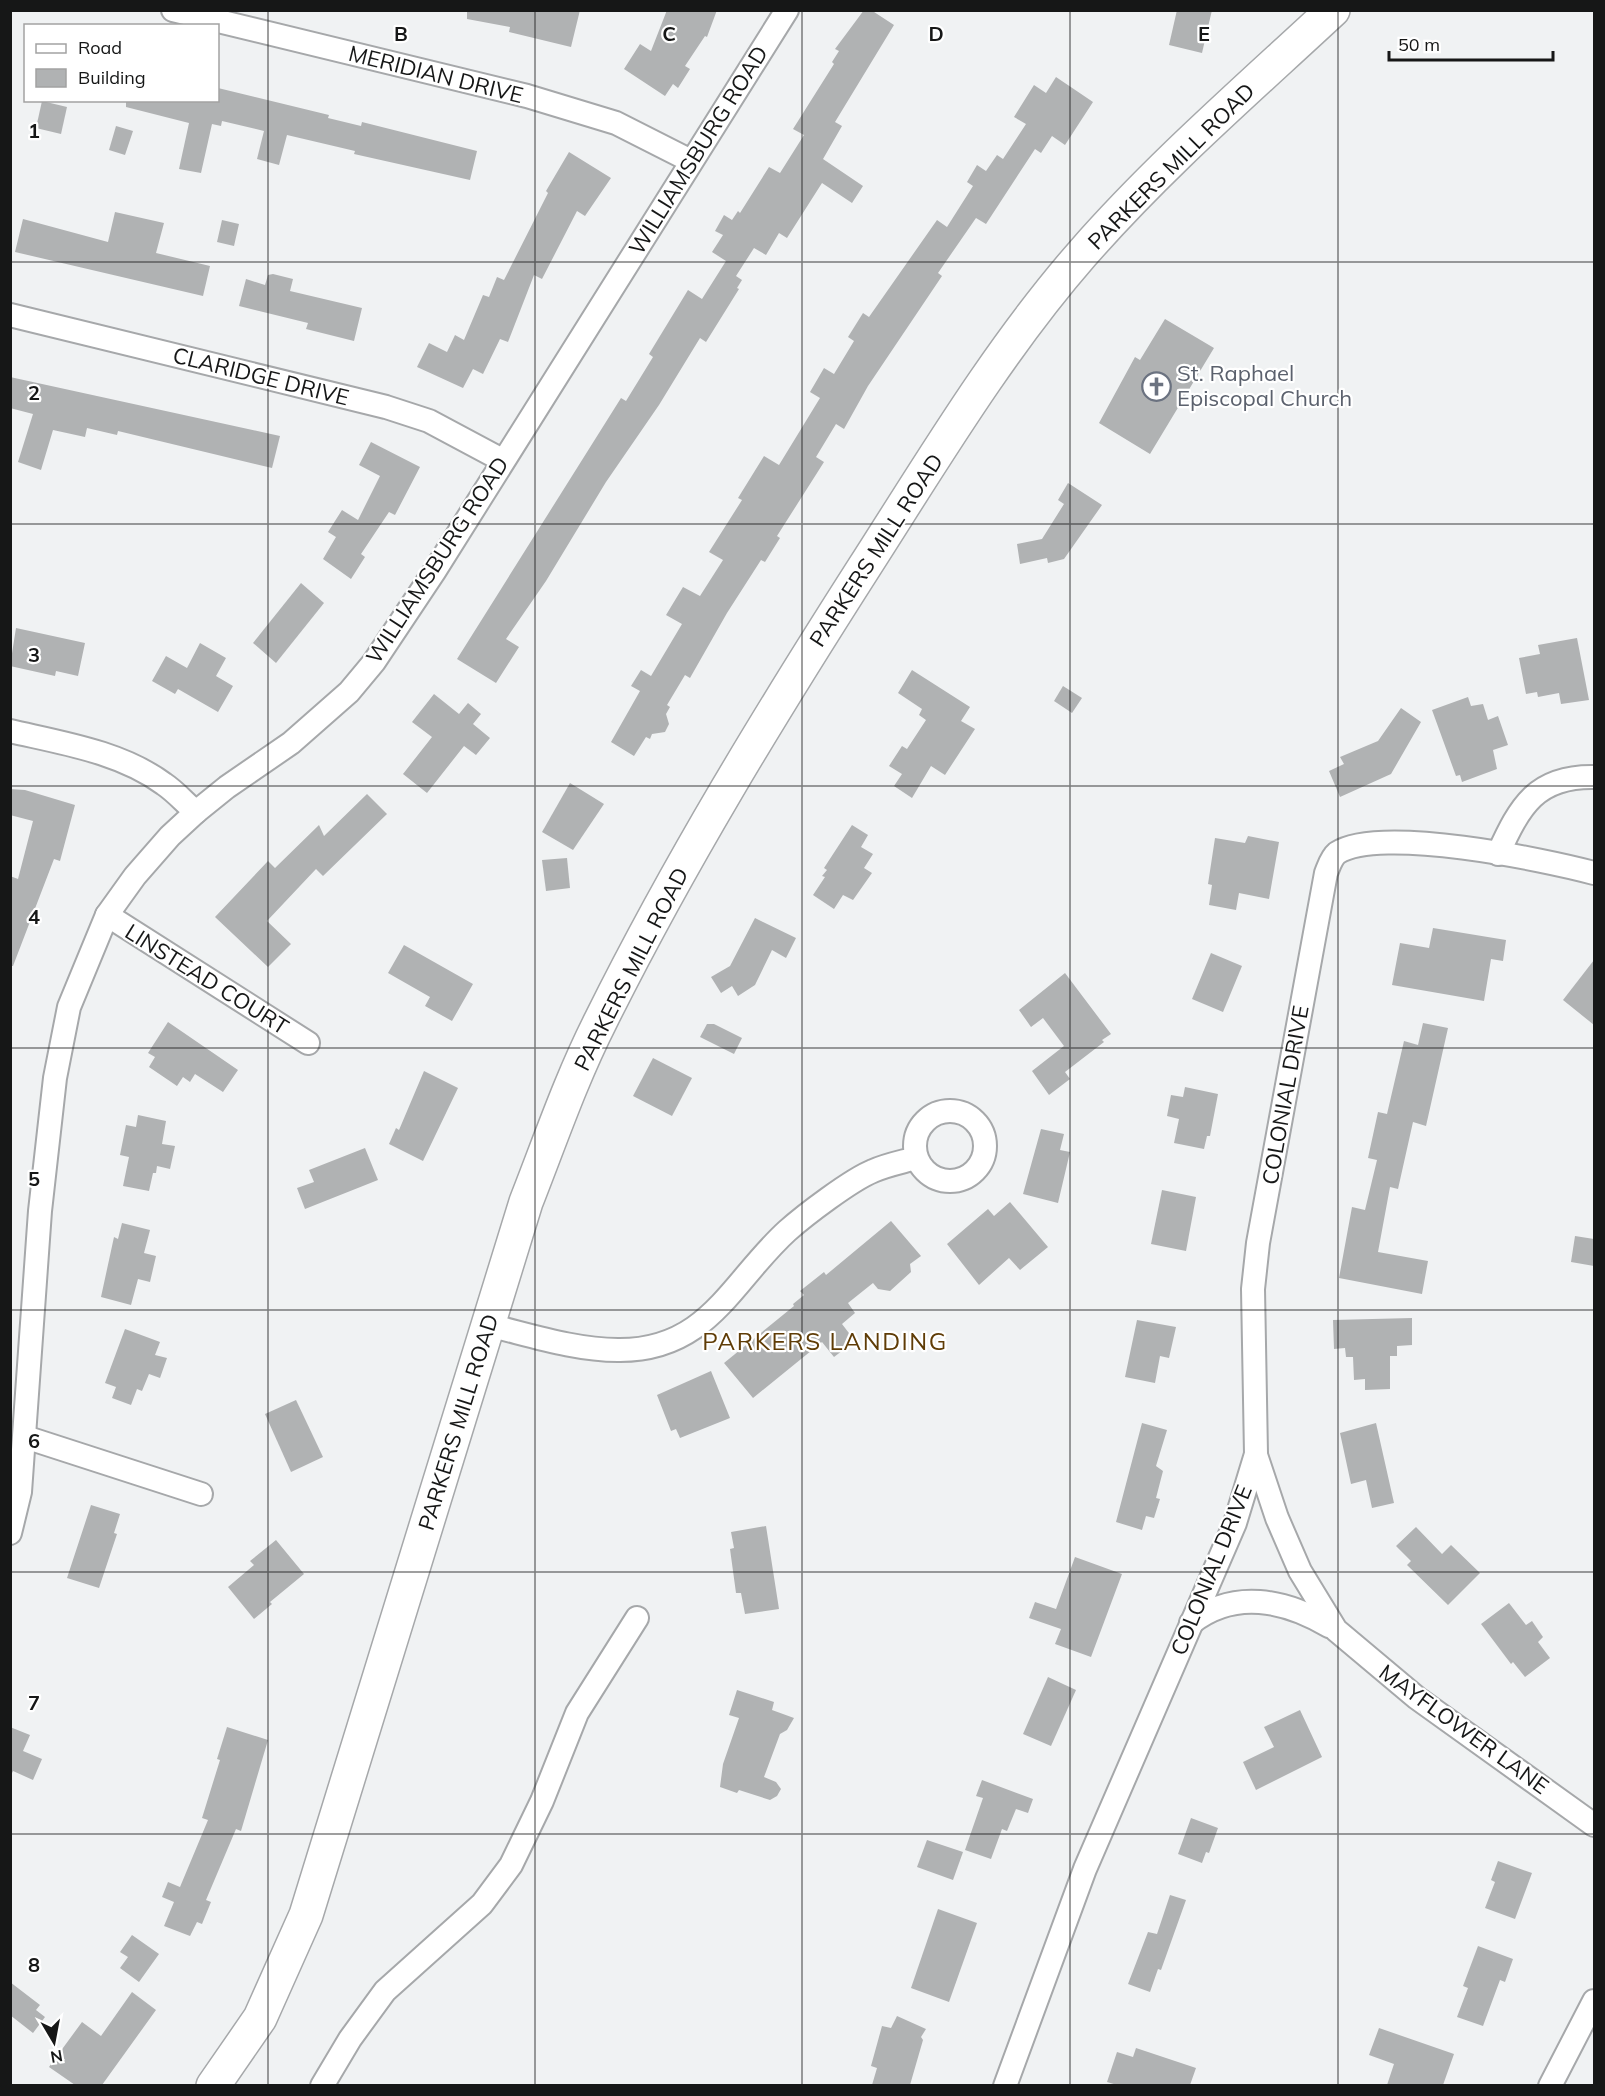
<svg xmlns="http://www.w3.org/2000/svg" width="1605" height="2096" viewBox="0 0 1605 2096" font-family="Mulish,sans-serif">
	<rect width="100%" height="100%" fill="#f0f2f3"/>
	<g fill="#b0b2b3">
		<polygon points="467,10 580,10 571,47 509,32 510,27 467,19"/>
		<polygon points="667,10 717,10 707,37 705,36 685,66 690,69 678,88 673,84 665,96 624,69 640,44 651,51"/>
		<polygon points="864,10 871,10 894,25 835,122 842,126 823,159 863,186 852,203 822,183 787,238 779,233 766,255 754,248 736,276 742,280 737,288 739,289 706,342 700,338 659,405 606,482 546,581 506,639 519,647 496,683 457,659 621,398 626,401 653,357 649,354 688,290 702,299 726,261 712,252 723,235 715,231 724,215 732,220 738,211 740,213 769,167 780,173 804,135 793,129 834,64 832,62 839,51 835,49"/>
		<polygon points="1177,10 1212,10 1202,53 1169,45"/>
		<polygon points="1056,77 1093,102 1065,145 1052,136 1041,153 1035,149 986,224 976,218 938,273 942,276 868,386 844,429 836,424 816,457 824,462 777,536 780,538 765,562 761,560 727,613 690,678 685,675 667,705 670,707 666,714 669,724 665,732 652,734 650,739 646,737 634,756 611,742 640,691 631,686 641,670 651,676 682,624 666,615 683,587 700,596 723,560 709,552 742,500 738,498 764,456 779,465 820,398 810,392 824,368 834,374 854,341 848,337 863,313 869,317 937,220 947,227 973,186 967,182 977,165 986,171 997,155 1003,159 1026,124 1014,117 1034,85 1046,93"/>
		<polygon points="218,88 329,115 328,118 361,126 362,122 477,151 470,180 354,154 355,151 287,135 279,165 257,159 264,131 222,121 221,126 212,124 201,173 179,169 189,123 126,107 126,100 218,100"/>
		<polygon points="42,101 67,107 61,134 36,128"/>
		<polygon points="116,126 133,131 125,155 109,150"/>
		<polygon points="569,152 611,178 585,216 577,211 542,279 534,275 508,342 500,339 483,374 473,369 463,388 417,367 429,343 447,352 455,335 464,340 483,295 489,297 497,277 504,280 548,193 546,191"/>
		<polygon points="115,212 164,223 156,253 210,266 203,296 15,252 23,219 108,242"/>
		<polygon points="222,220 239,224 234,246 217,242"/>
		<polygon points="273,274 293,279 290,291 362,308 354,341 306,329 308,323 239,306 246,279 265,285 268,275"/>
		<polygon points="1165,319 1214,348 1150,454 1099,423 1135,357 1140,360"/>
		<polygon points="10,377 280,436 272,468 118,431 117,435 87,428 85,437 53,430 41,470 18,462 33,414 10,408"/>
		<polygon points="371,442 420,467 395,515 389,512 361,554 365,557 351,579 323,559 336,537 328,532 342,510 358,520 380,476 359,465"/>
		<polygon points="1068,483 1102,505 1064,559 1048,563 1047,558 1020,564 1017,544 1042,539 1064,504 1058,500"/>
		<polygon points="301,583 324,603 276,663 253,643"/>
		<polygon points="16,628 85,643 78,676 56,671 55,676 10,666"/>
		<polygon points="1577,638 1589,700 1561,704 1559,693 1538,697 1537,692 1526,694 1519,658 1540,654 1538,645"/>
		<polygon points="200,643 226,658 216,676 233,686 218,712 178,689 175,694 152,681 166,656 187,668"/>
		<polygon points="912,670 970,707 961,721 975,729 945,775 931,766 912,798 894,786 902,774 889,766 902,746 907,749 926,720 919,715 922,709 898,693"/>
		<polygon points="1063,686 1082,698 1072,713 1054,701"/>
		<polygon points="434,694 459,714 468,703 481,714 473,724 490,738 476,755 464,746 427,793 403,774 432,737 412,722"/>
		<polygon points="1468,697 1471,706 1483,704 1488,720 1498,716 1508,745 1493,750 1497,769 1462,782 1460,775 1456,776 1432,710"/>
		<polygon points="1401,708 1421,722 1391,774 1340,797 1329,771 1344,764 1340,757 1378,741"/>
		<polygon points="570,783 604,804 573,850 542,832"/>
		<polygon points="10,789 25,790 75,805 60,861 54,859 13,966 10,966 10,876 18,879 33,821 10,815"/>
		<polygon points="367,794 387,814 323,876 316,869 267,921 291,944 268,967 215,917 268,861 275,868 319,825 324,836"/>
		<polygon points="852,825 868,835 861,847 873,854 864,868 872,873 853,900 843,895 834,909 813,895 825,877 822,876 827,870 824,868"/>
		<polygon points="1248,836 1279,842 1269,899 1239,893 1236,910 1209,905 1212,885 1208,884 1215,838 1245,843"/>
		<polygon points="567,858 570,888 546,891 542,860"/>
		<polygon points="755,918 796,938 786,958 772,950 755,985 738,996 732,986 721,993 711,977 730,966"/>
		<polygon points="1433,928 1506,940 1503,961 1491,959 1484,1001 1392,985 1400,943 1429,948"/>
		<polygon points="404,945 473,984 452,1021 425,1006 430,997 388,973"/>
		<polygon points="1211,953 1242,966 1223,1012 1192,999"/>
		<polygon points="1594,960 1594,1025 1563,1000"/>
		<polygon points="1065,973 1111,1034 1102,1040 1104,1042 1065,1072 1070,1079 1049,1095 1032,1071 1064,1046 1043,1018 1031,1027 1019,1010"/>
		<polygon points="168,1022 238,1070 223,1092 195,1074 190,1082 183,1077 177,1086 149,1067 155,1057 148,1053"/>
		<polygon points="1423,1023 1448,1028 1426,1126 1413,1122 1398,1189 1390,1187 1378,1252 1428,1261 1422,1294 1339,1278 1352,1207 1365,1210 1377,1160 1368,1158 1378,1112 1387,1114 1404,1041 1418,1045"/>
		<polygon points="707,1024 714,1024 742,1038 734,1054 700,1037"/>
		<polygon points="653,1058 692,1078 672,1116 633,1096"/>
		<polygon points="424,1071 458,1088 423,1161 389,1144 396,1128 399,1130"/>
		<polygon points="1185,1087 1218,1094 1210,1136 1207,1136 1204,1149 1174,1143 1179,1119 1167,1116 1171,1095 1183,1097"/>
		<polygon points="138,1115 166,1121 162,1144 175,1146 170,1169 157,1166 156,1173 153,1173 149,1191 123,1186 129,1157 120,1155 126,1125 136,1127"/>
		<polygon points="1041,1129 1064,1134 1060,1150 1070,1152 1058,1203 1023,1194"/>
		<polygon points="365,1148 378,1180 305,1209 297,1188 314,1182 309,1170"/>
		<polygon points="1162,1190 1196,1197 1186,1251 1151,1244"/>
		<polygon points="1010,1202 1048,1247 1020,1270 1009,1258 979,1285 947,1244 988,1209 994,1216"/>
		<polygon points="891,1221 921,1256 910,1264 911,1272 890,1291 878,1289 873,1283 848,1303 855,1313 842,1324 855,1341 834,1357 822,1342 753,1398 724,1363 794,1306 793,1304 804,1295 800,1291 824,1272 826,1275"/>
		<polygon points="122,1223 150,1230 144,1253 156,1256 150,1282 138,1279 131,1305 101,1297 114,1237 118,1239"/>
		<polygon points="1575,1236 1594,1239 1594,1266 1571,1262"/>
		<polygon points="1412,1318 1412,1345 1397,1346 1397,1356 1390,1356 1390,1389 1365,1390 1365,1379 1354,1380 1353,1357 1346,1357 1345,1348 1334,1349 1333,1320"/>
		<polygon points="1137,1320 1176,1327 1169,1358 1160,1356 1155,1383 1125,1377"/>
		<polygon points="125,1329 160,1342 155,1355 167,1358 160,1378 149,1374 142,1391 137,1389 131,1405 112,1398 116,1387 105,1383"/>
		<polygon points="711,1371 730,1418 680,1438 676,1429 671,1431 657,1395"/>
		<polygon points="296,1400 323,1457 291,1472 265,1414"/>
		<polygon points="1142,1423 1167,1430 1156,1466 1163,1471 1156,1498 1160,1499 1154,1518 1146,1516 1142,1530 1116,1522"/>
		<polygon points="1376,1423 1394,1503 1372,1508 1366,1480 1351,1484 1340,1433"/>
		<polygon points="91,1505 120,1514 114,1533 117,1534 99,1588 67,1578"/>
		<polygon points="766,1526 779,1609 745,1614 741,1593 736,1593 730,1549 734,1548 731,1532"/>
		<polygon points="1416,1527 1442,1554 1451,1545 1480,1573 1448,1605 1407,1565 1411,1561 1396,1546"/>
		<polygon points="276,1540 304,1574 270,1602 272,1604 254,1619 228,1587 254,1565 250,1561"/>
		<polygon points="1075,1557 1122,1574 1091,1657 1055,1644 1061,1629 1029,1618 1035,1602 1056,1609"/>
		<polygon points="1509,1603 1526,1625 1532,1621 1543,1637 1538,1642 1550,1658 1525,1677 1513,1662 1511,1664 1481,1624"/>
		<polygon points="1048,1677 1076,1690 1051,1746 1023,1734"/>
		<polygon points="737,1690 774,1702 772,1710 794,1718 787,1730 780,1734 764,1777 776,1782 781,1789 777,1796 770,1800 739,1790 737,1793 720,1787 723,1764 739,1718 729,1715"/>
		<polygon points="1300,1710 1322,1757 1256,1790 1243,1762 1274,1747 1264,1727"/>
		<polygon points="10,1727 30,1735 23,1751 42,1759 33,1780 13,1771 10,1777"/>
		<polygon points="227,1727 268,1740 241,1831 236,1829 206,1900 211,1902 202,1924 197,1922 190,1936 164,1926 174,1902 162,1897 168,1882 180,1887 208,1820 202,1818 220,1760 217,1759"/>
		<polygon points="982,1780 1033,1799 1028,1813 1016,1809 1007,1831 1002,1829 991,1859 965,1850 983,1798 976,1796"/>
		<polygon points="1191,1818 1218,1828 1209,1853 1206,1852 1202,1863 1178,1854"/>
		<polygon points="927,1840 963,1852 953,1880 917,1867"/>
		<polygon points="1498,1861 1532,1873 1515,1919 1485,1908 1495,1882 1491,1880"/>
		<polygon points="1170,1895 1186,1900 1161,1970 1158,1969 1150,1992 1128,1984 1148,1932 1157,1934"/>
		<polygon points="938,1909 977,1923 949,2002 911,1988"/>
		<polygon points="132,1935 159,1954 139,1982 120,1968 128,1957 120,1952"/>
		<polygon points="1478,1946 1513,1959 1505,1982 1500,1980 1483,2026 1457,2017 1468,1988 1463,1986"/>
		<polygon points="10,1982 40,2005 36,2010 45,2017 33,2033 10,2015"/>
		<polygon points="132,1992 156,2010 102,2085 75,2085 49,2067 82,2022 101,2036"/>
		<polygon points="897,2016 926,2029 921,2037 923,2040 910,2085 872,2085 877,2068 871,2066 882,2026 891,2028"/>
		<polygon points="1379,2028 1454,2054 1443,2085 1387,2085 1394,2064 1369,2055"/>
		<polygon points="1136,2048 1196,2068 1190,2085 1117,2085 1107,2082 1117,2052 1133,2057"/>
	</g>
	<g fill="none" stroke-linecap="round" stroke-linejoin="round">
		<defs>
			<g id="street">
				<polyline points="173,10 527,96 616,123 691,161"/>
				<polyline points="10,315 386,407 429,421 502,460"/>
				<path d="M 10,731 C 62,743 121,752 164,784 C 176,792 185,803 196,812"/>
				<path d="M 1498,854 C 1520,806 1536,776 1594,777"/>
				<polyline points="107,915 308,1043"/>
				<circle cx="950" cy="1146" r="35"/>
				<path d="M 488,1325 C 530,1335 575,1350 618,1350 C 708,1351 731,1282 787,1231 C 805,1215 851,1180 873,1171 C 886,1165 902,1162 916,1158"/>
				<polyline points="25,1437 201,1494"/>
				<polyline points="1256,1455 1277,1518 1300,1571 1336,1630 1417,1698 1594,1825"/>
				<polyline points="10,1533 20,1492 40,1211 55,1078 69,1007 107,915 135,876 170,836 196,812 227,787 291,743 349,692 374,662 434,572 787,10"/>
				<path d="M 1191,1623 C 1234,1589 1285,1600 1329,1626"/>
				<polyline points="322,2086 350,2039 385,1991 482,1904 511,1865 542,1801 577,1713 637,1618"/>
				<path d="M 1005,2086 L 1085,1869 L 1235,1523 L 1256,1454 L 1253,1289 L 1258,1243 L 1326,873 C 1329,866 1331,858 1337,853 C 1379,825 1545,860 1594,873"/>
				<polyline points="1550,2086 1594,2001"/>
			</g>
			<path id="secondary" d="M 213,2086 L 260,2018 L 306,1915 L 526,1202 C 550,1141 571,1079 601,1020 C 679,863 771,713 865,566 C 933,460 999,349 1082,254 C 1159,166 1247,90 1333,10"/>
		</defs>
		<use href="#street" stroke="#a6a8aa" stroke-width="26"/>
		<use href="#secondary" stroke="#a6a8aa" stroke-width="36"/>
		<use href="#street" stroke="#fff" stroke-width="22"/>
		<use href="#secondary" stroke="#fff" stroke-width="33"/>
	</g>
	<path fill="none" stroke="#161717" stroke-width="1.5" stroke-opacity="0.55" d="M 268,10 L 268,2086M 535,10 L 535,2086M 802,10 L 802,2086M 1070,10 L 1070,2086M 1338,10 L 1338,2086M 10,262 L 1594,262M 10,524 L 1594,524M 10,786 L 1594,786M 10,1048 L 1594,1048M 10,1310 L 1594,1310M 10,1572 L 1594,1572M 10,1834 L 1594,1834"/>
	<defs>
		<symbol id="church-ring" viewBox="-11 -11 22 22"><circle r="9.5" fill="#fff" stroke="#6b7280" stroke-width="1.5"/><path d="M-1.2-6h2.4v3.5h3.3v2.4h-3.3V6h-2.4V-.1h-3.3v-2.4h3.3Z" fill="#6b7280"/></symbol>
	</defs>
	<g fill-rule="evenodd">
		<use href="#church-ring" x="1140" y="370" width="33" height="33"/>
	</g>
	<g text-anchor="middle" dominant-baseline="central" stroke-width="4.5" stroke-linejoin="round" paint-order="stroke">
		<g font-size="22" fill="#161717" stroke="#fff">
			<text transform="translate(436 74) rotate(14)">MERIDIAN DRIVE</text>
			<text transform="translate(698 150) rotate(-58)">WILLIAMSBURG ROAD</text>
			<text transform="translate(1171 166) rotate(-45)">PARKERS MILL ROAD</text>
			<text transform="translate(261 376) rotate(14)">CLARIDGE DRIVE</text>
			<text transform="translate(876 550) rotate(-57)">PARKERS MILL ROAD</text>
			<text transform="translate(437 560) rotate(-57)">WILLIAMSBURG ROAD</text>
			<text transform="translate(631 969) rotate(-63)">PARKERS MILL ROAD</text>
			<text transform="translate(207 979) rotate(32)">LINSTEAD COURT</text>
			<text transform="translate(1285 1095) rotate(-80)">COLONIAL DRIVE</text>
			<text transform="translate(458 1422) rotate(-73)">PARKERS MILL ROAD</text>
			<text transform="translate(1211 1570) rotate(-68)">COLONIAL DRIVE</text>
			<text transform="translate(1464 1729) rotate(36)">MAYFLOWER LANE</text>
		</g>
		<g font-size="22" fill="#5b616d" stroke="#fff" text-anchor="start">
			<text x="1177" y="373">St. Raphael<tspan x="1177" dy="25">Episcopal Church</tspan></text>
		</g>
		<g font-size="24" letter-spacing="1.5" fill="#5f3c06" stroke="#fff">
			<text x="825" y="1341">PARKERS LANDING</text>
		</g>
	</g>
	<g font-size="20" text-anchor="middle" font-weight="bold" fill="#161717" stroke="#fff" stroke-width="4.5" stroke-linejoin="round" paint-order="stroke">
		<text x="401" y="41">B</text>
		<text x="669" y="41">C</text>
		<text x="936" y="41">D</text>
		<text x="1204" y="41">E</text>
		<text x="34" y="138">1</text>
		<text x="34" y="400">2</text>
		<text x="34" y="662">3</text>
		<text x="34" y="924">4</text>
		<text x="34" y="1186">5</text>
		<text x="34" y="1448">6</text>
		<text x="34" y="1710">7</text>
		<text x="34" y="1972">8</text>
	</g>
	<rect width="1605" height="2096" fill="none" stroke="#161717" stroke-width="24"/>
	<rect x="24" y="24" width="195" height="78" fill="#ffffff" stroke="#a2a2a2" stroke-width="1.5"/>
	<rect x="36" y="44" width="30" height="9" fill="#ffffff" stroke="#a2a2a2" stroke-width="1.5"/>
	<text x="78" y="54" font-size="18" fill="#161717">Road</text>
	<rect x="36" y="69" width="30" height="18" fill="#b0b2b3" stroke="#a2a2a2" stroke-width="1.5"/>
	<text x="78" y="84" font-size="18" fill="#161717">Building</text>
	<g transform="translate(54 2042) rotate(170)" stroke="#ffffff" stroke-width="4.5" paint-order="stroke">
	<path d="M0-4.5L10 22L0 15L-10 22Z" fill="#161717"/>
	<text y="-9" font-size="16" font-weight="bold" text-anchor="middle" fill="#161717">N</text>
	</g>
	<path d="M1389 51v9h164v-9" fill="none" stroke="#161717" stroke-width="3"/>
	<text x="1398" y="51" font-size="18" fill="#161717" stroke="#ffffff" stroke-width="4.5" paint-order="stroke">50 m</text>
</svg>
